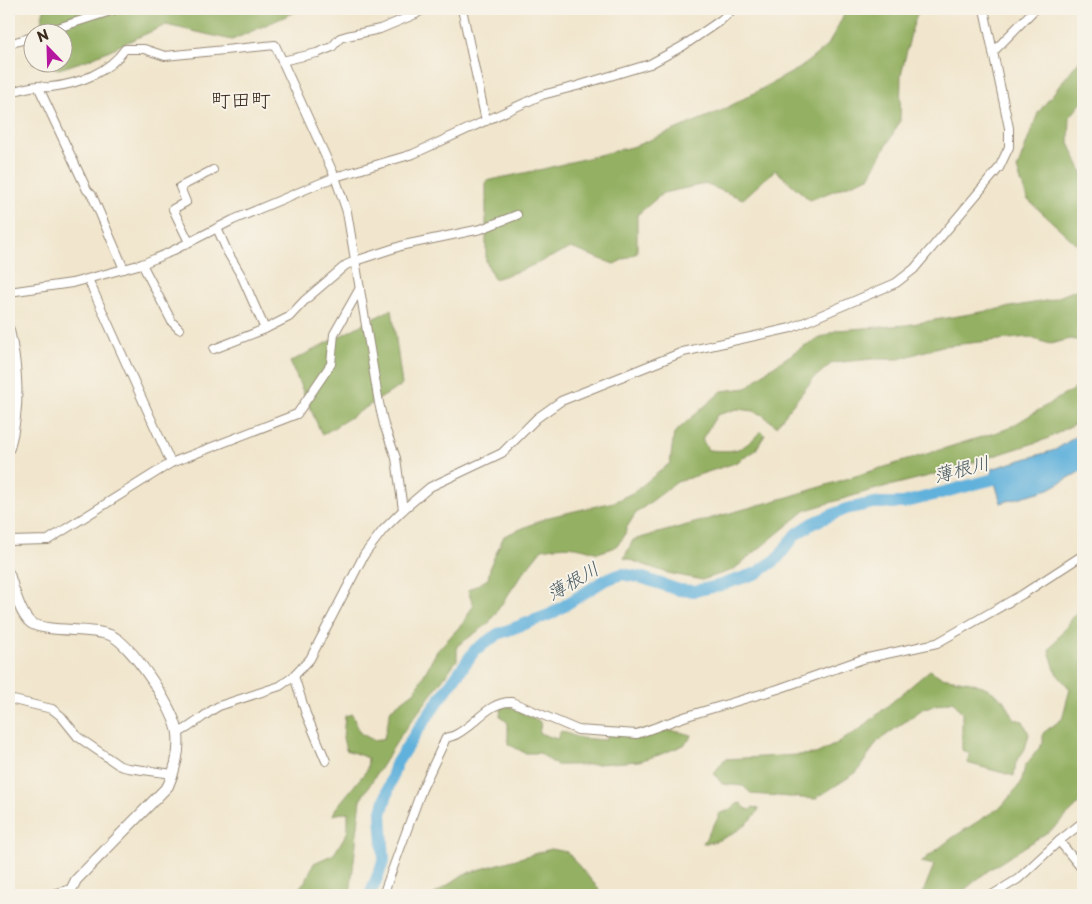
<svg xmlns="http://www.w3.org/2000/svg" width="1092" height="904" viewBox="0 0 1092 904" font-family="'Playpen Sans','Klee One',sans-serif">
	<rect width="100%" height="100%" fill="#f7f3e8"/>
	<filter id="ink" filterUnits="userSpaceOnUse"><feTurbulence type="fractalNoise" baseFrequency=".02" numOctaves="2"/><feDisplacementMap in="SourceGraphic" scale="10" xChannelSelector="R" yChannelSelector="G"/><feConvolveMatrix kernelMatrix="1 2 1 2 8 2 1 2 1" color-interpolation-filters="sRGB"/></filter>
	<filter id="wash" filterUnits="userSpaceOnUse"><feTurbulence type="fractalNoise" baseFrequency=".0096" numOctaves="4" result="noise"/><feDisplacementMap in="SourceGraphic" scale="20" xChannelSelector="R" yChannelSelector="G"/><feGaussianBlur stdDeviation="1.12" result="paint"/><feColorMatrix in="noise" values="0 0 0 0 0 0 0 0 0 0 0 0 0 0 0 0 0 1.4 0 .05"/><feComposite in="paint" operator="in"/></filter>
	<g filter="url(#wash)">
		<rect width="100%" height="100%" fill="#f1e6cd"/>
		<g fill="#94b163" stroke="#686e40">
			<polygon points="44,9 302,9 232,40 166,25 87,60 59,69 32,63 32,62 62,62 62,32 39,32"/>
			<polygon points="847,9 919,9 912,29 901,75 900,121 869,177 810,200 775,170 743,199 705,184 663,193 637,215 637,253 614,264 571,248 522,270 494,279 486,261 486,181 543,169 635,146 721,111 800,68 828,45"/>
			<polygon points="1081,58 1083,60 1083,101 1070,117 1069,143 1083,174 1083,250 1027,199 1017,169 1038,113"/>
			<path d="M 1083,287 L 1083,341 L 1070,339 L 1050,344 L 1028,337 L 942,346 L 899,359 L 872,359 L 832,363 L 813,379 L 776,426 L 763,415 L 754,411 L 737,409 L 717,415 L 702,439 L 708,450 C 735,452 742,452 761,431 L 765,435 L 755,451 L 735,463 L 677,482 L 636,513 L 627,527 L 624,537 L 615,547 L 598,553 C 575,545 566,545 542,549 L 523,573 L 488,624 L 457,646 L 457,660 L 401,735 L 361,799 L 350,895 L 293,895 L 306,880 L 314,863 L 334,854 L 348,831 L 348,812 L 333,815 L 336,808 L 367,770 L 368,758 L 346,750 L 343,738 L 345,716 L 352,714 L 360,733 L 375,741 L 384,738 L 391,709 L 415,691 L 437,651 L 463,623 L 473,606 L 468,590 L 488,579 L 491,564 L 504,536 L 549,517 L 614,502 L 634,492 L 670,463 L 674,433 L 722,391 L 747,388 L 765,372 L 804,346 L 837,330 L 906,325 L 1051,300 Z"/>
			<polygon points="392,309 402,385 322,435 290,362"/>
			<polygon points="1083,379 1083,419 1047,439 937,474 869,491 806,510 733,570 702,580 668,573 624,558 633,540 788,497 1007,429 1074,389"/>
			<polygon points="1083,604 1083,800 1054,828 989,870 958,895 922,895 934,865 921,862 952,838 1002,806 1021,783 1025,766 1043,743 1043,733 1062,719 1070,689 1056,673 1049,650"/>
			<polygon points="930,670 941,677 971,682 987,688 1005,701 1014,719 1023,721 1029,734 1025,749 1016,762 1014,776 967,763 970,754 962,750 962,713 953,701 924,708 878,741 857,772 815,799 752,794 743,786 722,784 714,773 725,759 816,754 836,744 859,730"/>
			<path d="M 505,704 L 539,721 L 541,724 L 539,733 L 557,739 L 561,731 L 579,738 L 605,740 L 608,734 C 635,732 664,726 691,735 L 689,740 L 684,745 L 659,755 L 639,761 L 585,765 L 556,765 L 540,753 L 525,753 L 508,744 L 508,723 L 500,716 L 501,709 Z"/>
			<path d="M 741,803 L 745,808 L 750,810 L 753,807 L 759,809 C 751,825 720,844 703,843 L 718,818 L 718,814 L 730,810 L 737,804 Z"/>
			<polygon points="551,849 567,852 604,895 433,895 464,874"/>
		</g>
		<polygon fill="#60b1db" stroke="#4e6e7c" points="1083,432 1083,470 1049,489 1001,503 991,469 1055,450"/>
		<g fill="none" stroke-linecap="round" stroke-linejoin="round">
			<polyline stroke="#60b1db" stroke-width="12" points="370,895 384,860 381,814 396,764 417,731 475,650 498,634 551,614 605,580 622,574 643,578 679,590 694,591 718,586 757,573 777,559 795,535 813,523 846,509 874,503 903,503 1009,475"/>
		</g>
	</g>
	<g filter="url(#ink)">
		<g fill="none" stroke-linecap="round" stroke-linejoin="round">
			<defs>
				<g id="minor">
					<polyline points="462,9 486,121"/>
					<polyline points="45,32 117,9"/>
					<polyline points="9,44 32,37"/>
					<polyline points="993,52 1035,9"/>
					<polyline points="282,61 317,53 332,47 340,38 347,36 380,29 416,14 423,9"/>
					<polyline points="38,86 87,190 92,195 124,269"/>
					<path d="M 9,93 C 18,90 30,86 39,86 C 43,87 47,88 51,87 C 79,84 109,72 125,49 L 144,49 L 165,56 L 275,45 L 335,177 L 347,212 L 379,403 L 384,425 L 396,458 L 403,510"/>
					<polyline points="217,228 228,253 242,277 265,329 289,317 305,300 346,265 355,261 404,245 481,229 517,215"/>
					<polyline points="189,242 173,209 186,202 180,187 213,170"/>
					<polyline points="142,264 172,322 179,329"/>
					<polyline points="88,279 171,463"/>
					<polyline points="9,292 72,283 142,264 166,254 233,220 335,177 413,154 542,95 577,86 650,64 683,46 721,20 733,9"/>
					<polyline points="214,349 265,329"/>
					<polyline points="9,541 48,540 171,463 297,414 331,364 334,334 360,288"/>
					<polyline points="294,676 306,714 326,761"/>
					<polyline points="9,699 52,709 61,716 78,737 120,766 128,768 173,774"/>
					<path d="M 178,733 C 194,726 204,714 219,706 L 280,686 L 294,676 L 310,659 L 364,555 L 383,530 L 403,510 L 430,487 L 502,453 L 537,418 L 561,401 L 683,352 L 791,328 L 896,283 L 914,269 L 999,168 L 1009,147 L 1009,128 L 984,9"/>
					<polyline points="1059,841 1083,870"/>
					<path d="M 383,895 L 422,789 L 446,738 C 449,737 454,736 457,734 C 476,724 489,701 512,702 L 578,730 L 637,734 L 687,716 L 778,689 L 863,659 L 937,643 L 1023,594 L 1083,555"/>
					<polyline points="992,895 1018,879 1059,841 1083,822"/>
				</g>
				<g id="tertiary">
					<path d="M 9,330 C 18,371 20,408 9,448"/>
					<path d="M 9,574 C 13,587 20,615 31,623 C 47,633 91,627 110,635 C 131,643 176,711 178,734 C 180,751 175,771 168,786 L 76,880 L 71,890 L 71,895"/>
					<polyline points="54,895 71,890"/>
				</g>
			</defs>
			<use href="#minor" stroke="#968876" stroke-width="10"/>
			<use href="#tertiary" stroke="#968876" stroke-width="12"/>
			<use href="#minor" stroke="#fff" stroke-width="8"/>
			<use href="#tertiary" stroke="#fff" stroke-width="10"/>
		</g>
	</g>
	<g text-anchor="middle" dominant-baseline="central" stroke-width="4" stroke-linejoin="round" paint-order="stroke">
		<g font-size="19" font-style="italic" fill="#485960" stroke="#f7f3e8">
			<text transform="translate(961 468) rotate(-14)">薄根川</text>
			<text transform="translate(572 580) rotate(-30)">薄根川</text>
		</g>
		<g font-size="20" fill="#3b2a1e" stroke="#f7f3e8">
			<text x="241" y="99">町田町</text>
		</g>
	</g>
	<rect width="1092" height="904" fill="none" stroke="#f7f3e8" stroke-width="30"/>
	<g transform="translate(48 48) rotate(337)"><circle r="24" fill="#f7f3e8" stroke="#aca397"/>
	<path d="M0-4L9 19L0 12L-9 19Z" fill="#b5179e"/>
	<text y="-8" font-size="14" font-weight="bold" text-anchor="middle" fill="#3b2a1e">N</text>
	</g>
</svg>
